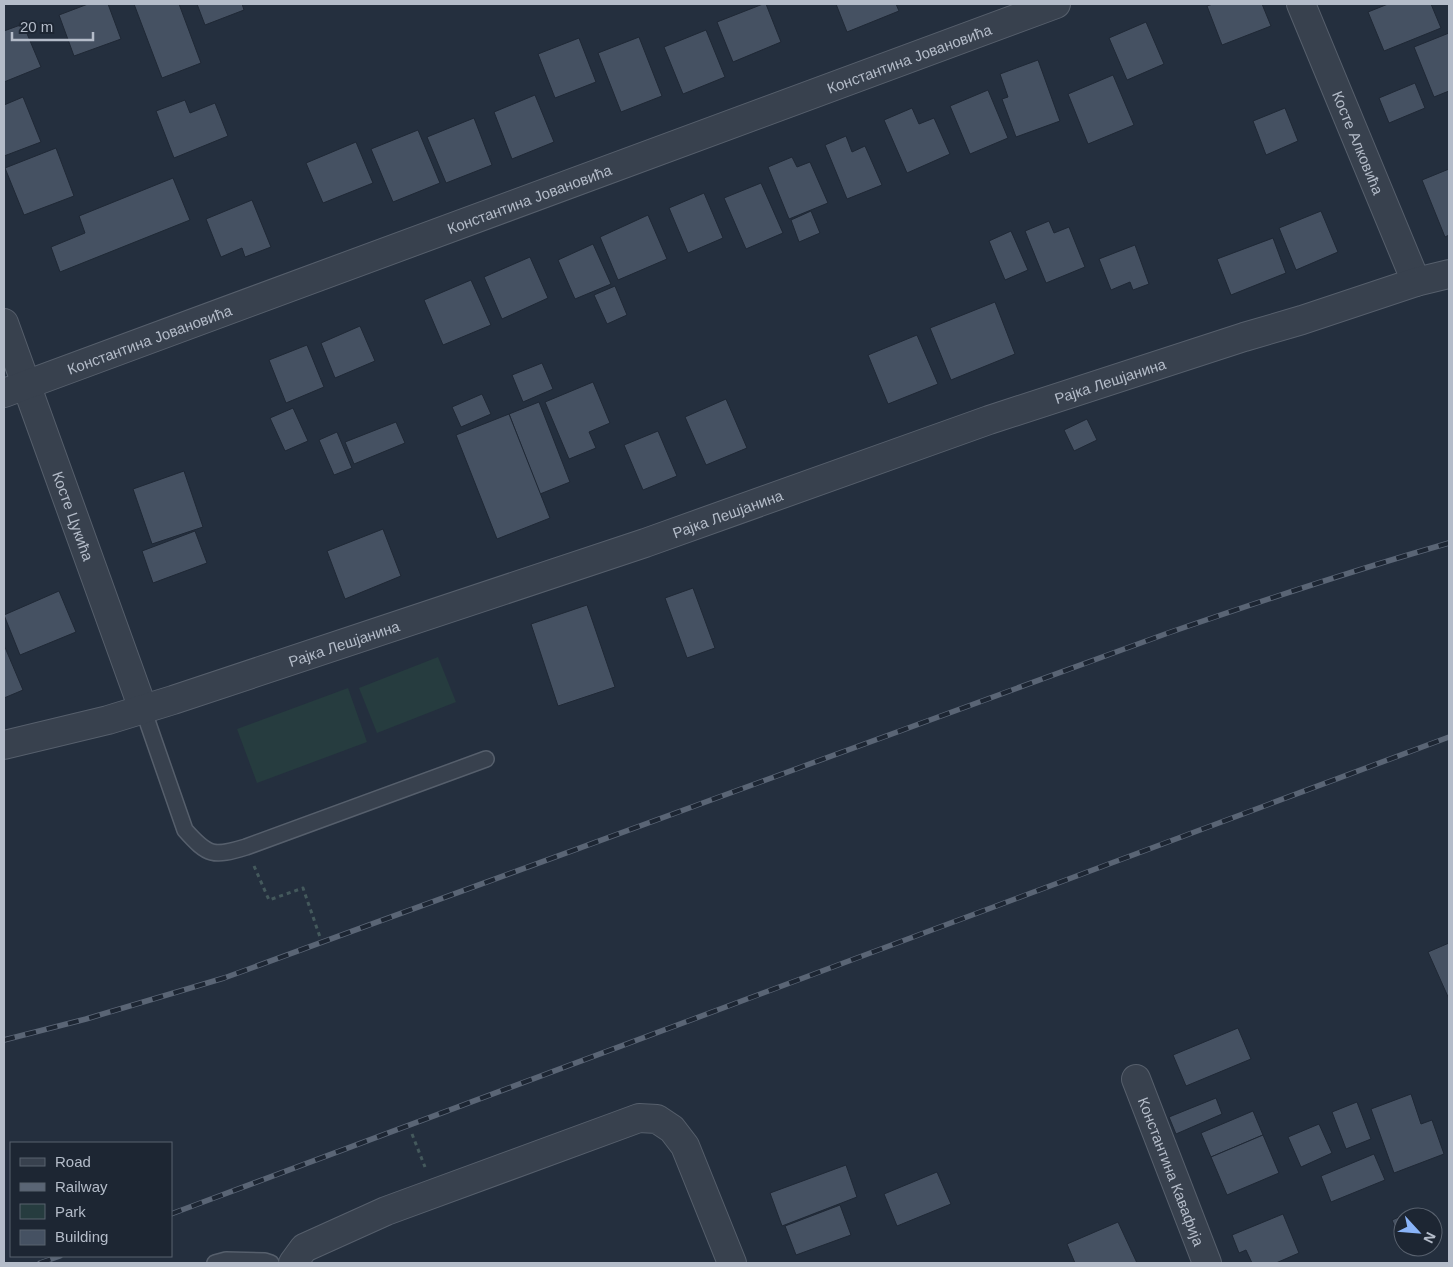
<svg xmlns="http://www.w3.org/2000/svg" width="1453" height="1267" viewBox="0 0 1453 1267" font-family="Helvetica,sans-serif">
	<rect width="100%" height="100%" fill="#242f3e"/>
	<g fill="#263c3f">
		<polygon points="438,657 456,702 377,733 359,688"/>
		<polygon points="348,688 367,742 257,783 237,729"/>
	</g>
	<g fill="#455162" stroke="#1f2835">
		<polygon points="88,4 108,4 121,39 74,56 59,15"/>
		<polygon points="134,4 179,4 201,63 162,78"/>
		<polygon points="197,4 242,4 244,10 205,25"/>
		<polygon points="763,4 766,4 781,42 733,62 717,22"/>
		<polygon points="836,4 896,4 899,11 847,32"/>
		<polygon points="1213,4 1262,4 1271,26 1222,45 1207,6"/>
		<polygon points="1388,4 1431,4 1441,28 1384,51 1368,12"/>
		<polygon points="1146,22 1164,64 1127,80 1109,38"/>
		<polygon points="23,24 41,67 4,82 4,31"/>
		<polygon points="706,30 725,77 683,94 664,47"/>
		<polygon points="1449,33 1449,91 1434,97 1414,47"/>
		<polygon points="639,37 662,96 621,112 598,53"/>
		<polygon points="579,38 596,82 555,98 538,54"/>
		<polygon points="1038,60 1060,121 1016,137 1002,99 1008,97 1000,74"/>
		<polygon points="1113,75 1134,125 1088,144 1068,94"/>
		<polygon points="1415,83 1425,108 1389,123 1379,98"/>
		<polygon points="988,90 1008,138 970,154 950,106"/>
		<polygon points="535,95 554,142 512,159 494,112"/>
		<polygon points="23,97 41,142 4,156 4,105"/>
		<polygon points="185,100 190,113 215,103 228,136 174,158 156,111"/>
		<polygon points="912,108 919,124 934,118 950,154 907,173 884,120"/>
		<polygon points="1285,108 1298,141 1266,155 1253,121"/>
		<polygon points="474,118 492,165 446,183 427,137"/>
		<polygon points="418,130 440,183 393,202 371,149"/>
		<polygon points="846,136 852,152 865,146 882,185 847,199 825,145"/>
		<polygon points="356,142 373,183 323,203 306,163"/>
		<polygon points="56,148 74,196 24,215 5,168"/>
		<polygon points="792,157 797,167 810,162 828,203 789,219 768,167"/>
		<polygon points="1449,169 1449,235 1445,237 1422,180"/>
		<polygon points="173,178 190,220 60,272 51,247 85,233 79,216"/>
		<polygon points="761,183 783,233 746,249 724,198"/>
		<polygon points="704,193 723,238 688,253 669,208"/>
		<polygon points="252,200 271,247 245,257 242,248 221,257 206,219"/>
		<polygon points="811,211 820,233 799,242 791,220"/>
		<polygon points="1321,211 1338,252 1296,270 1279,228"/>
		<polygon points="648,215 667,259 618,280 600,237"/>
		<polygon points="1049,221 1054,233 1069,227 1085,267 1046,283 1025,231"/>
		<polygon points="1011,231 1028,270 1005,280 989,241"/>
		<polygon points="1273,238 1286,273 1231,295 1217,259"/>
		<polygon points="593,244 611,284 575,299 558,260"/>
		<polygon points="1135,245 1149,284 1133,290 1130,282 1111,290 1099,259"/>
		<polygon points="530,257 548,298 502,319 484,277"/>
		<polygon points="471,280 491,325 443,345 424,300"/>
		<polygon points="615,286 627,315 607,324 594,295"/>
		<polygon points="995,302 1015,354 951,380 930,328"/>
		<polygon points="360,326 375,361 335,378 321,343"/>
		<polygon points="917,335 938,384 888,404 868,355"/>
		<polygon points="307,345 324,387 286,403 269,360"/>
		<polygon points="542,363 553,389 523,402 512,375"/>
		<polygon points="593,382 610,423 589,432 596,448 569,459 545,402"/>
		<polygon points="482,394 491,414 461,427 452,407"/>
		<polygon points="726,399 747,448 706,465 685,417"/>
		<polygon points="539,402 570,482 540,494 509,414"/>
		<polygon points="293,408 308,441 285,451 270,418"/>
		<polygon points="509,414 550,518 497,539 456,435"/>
		<polygon points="1087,419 1097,440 1074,451 1064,430"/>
		<polygon points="396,422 405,443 354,464 345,442"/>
		<polygon points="658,431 677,476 643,490 624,445"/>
		<polygon points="337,432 352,468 334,475 319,440"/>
		<polygon points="184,471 203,527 152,544 133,489"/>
		<polygon points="383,529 401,576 345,599 327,551"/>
		<polygon points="195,531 207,563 153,583 142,551"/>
		<polygon points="693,588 715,648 687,658 665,598"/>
		<polygon points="59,591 76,632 20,655 4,615"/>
		<polygon points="587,605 615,687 558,706 531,624"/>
		<polygon points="4,645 23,690 4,698"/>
		<polygon points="1449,943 1449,999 1428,952"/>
		<polygon points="1238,1028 1251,1059 1186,1086 1173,1055"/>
		<polygon points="1411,1094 1421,1124 1432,1120 1444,1154 1394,1173 1371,1109"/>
		<polygon points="1216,1098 1222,1114 1176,1134 1169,1117"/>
		<polygon points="1357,1102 1371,1139 1346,1149 1332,1112"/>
		<polygon points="1253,1111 1263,1135 1211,1157 1201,1133"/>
		<polygon points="1319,1124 1332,1153 1301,1167 1288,1137"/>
		<polygon points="1263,1135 1279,1173 1227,1195 1211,1157"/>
		<polygon points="1374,1154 1385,1180 1331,1202 1321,1176"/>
		<polygon points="846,1165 857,1197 782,1226 770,1193"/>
		<polygon points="937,1172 951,1204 897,1226 884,1194"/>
		<polygon points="840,1205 851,1235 796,1255 785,1226"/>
		<polygon points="1283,1214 1299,1253 1276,1263 1252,1263 1246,1250 1239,1253 1232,1235"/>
		<polygon points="1406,1214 1407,1217 1403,1217 1403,1247 1392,1220"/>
		<polygon points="1118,1222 1137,1263 1075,1263 1067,1244"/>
	</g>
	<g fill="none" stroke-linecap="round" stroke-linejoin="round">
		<defs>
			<g id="service">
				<path d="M 143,709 L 185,830 C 208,856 213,857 246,847 L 486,759"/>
				<polyline points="215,1263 226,1260 265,1261 271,1263"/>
			</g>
			<g id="minor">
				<path id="s1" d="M 1301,4 L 1416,282"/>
				<path id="s2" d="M 4,323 L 143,709"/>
				<path id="s3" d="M 4,393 L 1056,4"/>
				<path id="s4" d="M 4,745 L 108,720 L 173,700 L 645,543 L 989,420 L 1244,337 L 1302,320 L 1416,282 L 1449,274"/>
				<path id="s5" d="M 1136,1079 L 1207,1263"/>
				<polyline points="293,1263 304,1248 386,1211 639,1118 657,1119 672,1129 685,1146 732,1263"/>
			</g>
		</defs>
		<use href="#service" stroke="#565f6c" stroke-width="18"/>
		<use href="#minor" stroke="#565f6c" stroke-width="30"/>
		<g stroke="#44595c" stroke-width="3" stroke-dasharray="4 4" stroke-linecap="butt">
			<polyline points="254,866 269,900 303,888 320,937"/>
			<polyline points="412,1134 425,1167"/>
		</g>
		<use href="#service" stroke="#38414e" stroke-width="15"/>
		<use href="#minor" stroke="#38414e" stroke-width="28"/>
		<defs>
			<g id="rail">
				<path d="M 4,1040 L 86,1019 L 224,978 L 1168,633 C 1261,601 1354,570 1449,543"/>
				<polyline points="171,1214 1449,737"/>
				<polyline points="40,1263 60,1256"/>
			</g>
		</defs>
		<use href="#rail" stroke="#5a6575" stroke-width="5.5"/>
		<use href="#rail" stroke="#1d2633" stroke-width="4" stroke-dasharray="11" stroke-linecap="butt"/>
	</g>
	<g text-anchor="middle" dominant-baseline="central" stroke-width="4" stroke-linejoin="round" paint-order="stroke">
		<g font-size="15" fill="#b4bcc9" stroke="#1d2633">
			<text stroke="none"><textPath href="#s3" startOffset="965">Константина Јовановића</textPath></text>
			<text stroke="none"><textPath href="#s1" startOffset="150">Косте Алковића</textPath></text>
			<text stroke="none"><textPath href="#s3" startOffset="560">Константина Јовановића</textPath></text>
			<text stroke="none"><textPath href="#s3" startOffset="155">Константина Јовановића</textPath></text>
			<text stroke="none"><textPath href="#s4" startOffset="1165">Рајка Лешјанина</textPath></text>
			<text stroke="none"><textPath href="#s4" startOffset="760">Рајка Лешјанина</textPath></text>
			<text stroke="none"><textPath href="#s2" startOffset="205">Косте Цукића</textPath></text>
			<text stroke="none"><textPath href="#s4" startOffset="355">Рајка Лешјанина</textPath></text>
			<text stroke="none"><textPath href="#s5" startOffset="99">Константина Кавафија</textPath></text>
		</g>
	</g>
	<rect width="1453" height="1267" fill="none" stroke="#b4bcc9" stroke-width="10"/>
	<rect x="10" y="1142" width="162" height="115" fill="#1d2633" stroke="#59626f"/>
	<rect x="20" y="1158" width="25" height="8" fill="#38414e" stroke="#59626f"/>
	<text x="55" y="1167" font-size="15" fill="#b4bcc9">Road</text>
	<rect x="20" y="1183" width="25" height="8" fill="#5a6575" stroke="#59626f"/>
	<text x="55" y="1192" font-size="15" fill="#b4bcc9">Railway</text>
	<rect x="20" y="1204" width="25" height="15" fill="#263c3f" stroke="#59626f"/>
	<text x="55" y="1217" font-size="15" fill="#b4bcc9">Park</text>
	<rect x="20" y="1230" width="25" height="15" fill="#455162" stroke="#59626f"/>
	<text x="55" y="1242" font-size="15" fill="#b4bcc9">Building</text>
	<g transform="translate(1418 1232) rotate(116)"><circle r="24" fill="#1d2633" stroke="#59626f"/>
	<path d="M0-4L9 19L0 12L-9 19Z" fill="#8ab4f8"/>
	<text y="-8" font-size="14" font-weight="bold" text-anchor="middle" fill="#b4bcc9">N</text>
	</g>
	<path d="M12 32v8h81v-8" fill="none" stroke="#b4bcc9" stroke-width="2.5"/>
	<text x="20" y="32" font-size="15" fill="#b4bcc9" stroke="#1d2633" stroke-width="4" paint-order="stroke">20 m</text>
</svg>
